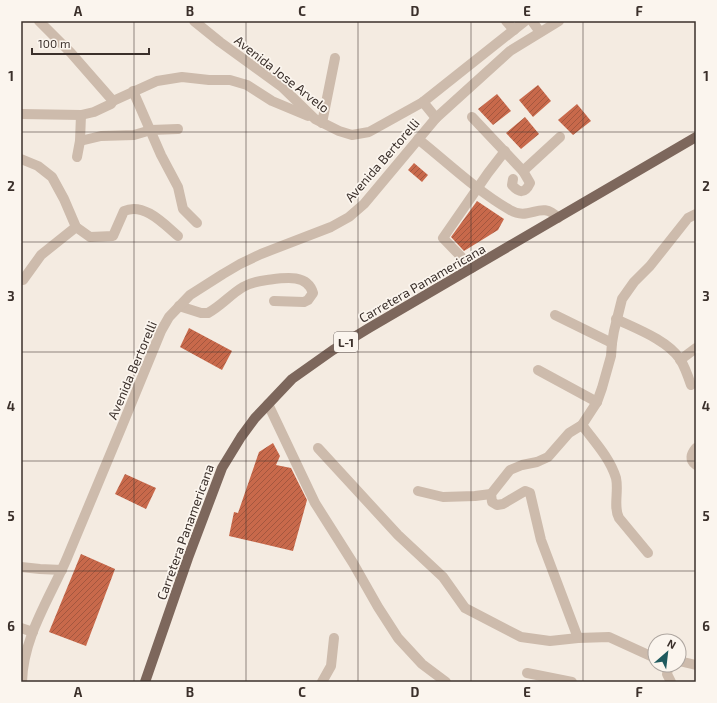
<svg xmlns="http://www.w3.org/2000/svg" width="717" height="703" viewBox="0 0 717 703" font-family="'Exo 2',sans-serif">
	<defs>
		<pattern id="building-hatch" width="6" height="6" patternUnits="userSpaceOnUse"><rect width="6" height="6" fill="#c8694b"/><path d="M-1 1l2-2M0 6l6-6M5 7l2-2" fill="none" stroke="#a4573f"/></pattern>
	</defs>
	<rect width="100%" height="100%" fill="#f4ebe1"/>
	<g fill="url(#building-hatch)">
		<polygon points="538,85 551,101 533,117 519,100"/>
		<polygon points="497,94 511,111 493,125 478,109"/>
		<polygon points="577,104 591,121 573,135 558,120"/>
		<polygon points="525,117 539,134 521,149 506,133"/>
		<polygon points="414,163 428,175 422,182 408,170"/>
		<polygon points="477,201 504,219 498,230 464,251 451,237"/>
		<polygon points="189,328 232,351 222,370 180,347"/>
		<polygon points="273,443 280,456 276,465 291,468 307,500 293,551 229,536 234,512 238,513 259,452"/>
		<polygon points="125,474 156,488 146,509 115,494"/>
		<polygon points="81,554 115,569 86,646 49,632"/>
	</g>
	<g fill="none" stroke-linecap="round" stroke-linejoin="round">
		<g stroke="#cdbbac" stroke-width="10">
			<polyline points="39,21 71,53 113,101"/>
			<polyline points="194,21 220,42 282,87 315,119 339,131 352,135 369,132 423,102 525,21"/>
			<polyline points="506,21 514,30"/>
			<polyline points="532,21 540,32"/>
			<polyline points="133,91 161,155 178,187 183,209 197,223"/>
			<polyline points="423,102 436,118"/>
			<polyline points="21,114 81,115 94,112 111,104 113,101 157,81 182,77 209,80 230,80 247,85 272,101 308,116"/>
			<path d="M 472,117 L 523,171 L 530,183 C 525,194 519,193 512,185 L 513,179"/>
			<polyline points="322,123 335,58"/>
			<path d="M 418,139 C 448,163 477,191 510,210 C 530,222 541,199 558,218"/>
			<polyline points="80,141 101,136 134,135 151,130 178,129"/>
			<polyline points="77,157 80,141 81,115"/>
			<path d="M 21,159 L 38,166 L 52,177 L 64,199 L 76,227 L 90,237 L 113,236 L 124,211 C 144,202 164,224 178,236"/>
			<polyline points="523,171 560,137"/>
			<polyline points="472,268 443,238 488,173 505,151"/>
			<polyline points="21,280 23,280 41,255 76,227"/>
			<path d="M 179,306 L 201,313 L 208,313 C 221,306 231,294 243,287 C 250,283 259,281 267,280 C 283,278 307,273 313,293 L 308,300 L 304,302 L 274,301"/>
			<polyline points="555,315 612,343"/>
			<path d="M 616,319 C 637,329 667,340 680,359 C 685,367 688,376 691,385"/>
			<polyline points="680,360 696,348"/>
			<polyline points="538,370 597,402"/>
			<polyline points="268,404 315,503 353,563 378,607 398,638 422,664 446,682"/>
			<path d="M 582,425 C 594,441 610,458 616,478 C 619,491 613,507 619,518 L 648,553"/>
			<polyline points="318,448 398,535 443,577 465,608 521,637 550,641 578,638 609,637 655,658"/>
			<path d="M 696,448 C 691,454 689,460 696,465"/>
			<polyline points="418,491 443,497 475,496 491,494 510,470 522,465 537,462 548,457 569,433 582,425 597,402 602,388 611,356 612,343 614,331 622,299 634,282 650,266 688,218 696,214"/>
			<polyline points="491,494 492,502 497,505 503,504 525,491 530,493 541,540 578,638"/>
			<polyline points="21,567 40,569 62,570"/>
			<polyline points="21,628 33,632"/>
			<polyline points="679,661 696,665"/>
			<polyline points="669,665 667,674 671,682"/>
			<polyline points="527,673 572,682"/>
			<path d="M 22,682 C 23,637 50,598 67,558 C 99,482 130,407 161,331 L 169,317 L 190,295 L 223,274 L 240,264 L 261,254 L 331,227 L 349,217 L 364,204 L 436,118 L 510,51 L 559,21"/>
			<polyline points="322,682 331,666 334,638"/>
		</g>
		<polyline stroke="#7d675c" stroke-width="10" points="145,682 188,558 222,468 241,437 255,418 292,379 333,350 369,328 696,137"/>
	</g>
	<path fill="none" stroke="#3b302b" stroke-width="1" stroke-opacity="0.55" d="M 134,21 L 134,682M 246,21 L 246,682M 358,21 L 358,682M 471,21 L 471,682M 583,21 L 583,682M 21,132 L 696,132M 21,242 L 696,242M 21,352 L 696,352M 21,461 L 696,461M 21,571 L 696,571"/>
	<g text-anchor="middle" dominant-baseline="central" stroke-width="3.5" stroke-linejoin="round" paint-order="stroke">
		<rect fill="#fbf5ee" stroke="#756b66" stroke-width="1" x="334" y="332" width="24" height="20" rx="3"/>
		<g font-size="12" font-weight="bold" fill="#3b302b">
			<text x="346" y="342">L-1</text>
		</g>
		<g font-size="13" fill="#3b302b" stroke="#fbf5ee">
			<text transform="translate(282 74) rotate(38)">Avenida Jose Arvelo</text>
			<text transform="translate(382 160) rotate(-49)">Avenida Bertorelli</text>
			<text transform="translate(422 283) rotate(-30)">Carretera Panamericana</text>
			<text transform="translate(132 370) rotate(-67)">Avenida Bertorelli</text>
			<text transform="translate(185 532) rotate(-70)">Carretera Panamericana</text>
		</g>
	</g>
	<rect width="717" height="703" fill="none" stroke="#fbf5ee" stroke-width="44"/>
	<g transform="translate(667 653) rotate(28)"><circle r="19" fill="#fbf5ee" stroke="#aea6a0"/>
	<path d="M0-3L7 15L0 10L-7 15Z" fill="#1f5a5e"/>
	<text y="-6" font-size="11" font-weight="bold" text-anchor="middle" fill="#3b302b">N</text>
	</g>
	<path d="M32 48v6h117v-6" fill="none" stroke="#3b302b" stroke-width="2"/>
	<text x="38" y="48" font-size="12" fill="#3b302b" stroke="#fbf5ee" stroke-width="3" paint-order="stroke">100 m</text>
	<rect x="22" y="22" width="673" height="659" fill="none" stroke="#3b302b" stroke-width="1.5"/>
	<g font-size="13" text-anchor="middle" font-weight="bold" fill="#3b302b">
		<text x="78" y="16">A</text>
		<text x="190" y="16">B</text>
		<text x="302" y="16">C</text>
		<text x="415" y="16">D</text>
		<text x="527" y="16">E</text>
		<text x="639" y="16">F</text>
		<text x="11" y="81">1</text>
		<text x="706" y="81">1</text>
		<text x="11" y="191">2</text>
		<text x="706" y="191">2</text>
		<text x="11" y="301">3</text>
		<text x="706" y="301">3</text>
		<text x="11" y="411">4</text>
		<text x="706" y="411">4</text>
		<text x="11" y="521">5</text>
		<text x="706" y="521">5</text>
		<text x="11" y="631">6</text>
		<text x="706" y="631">6</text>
		<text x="78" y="697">A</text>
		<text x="190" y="697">B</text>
		<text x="302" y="697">C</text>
		<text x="415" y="697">D</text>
		<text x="527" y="697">E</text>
		<text x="639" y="697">F</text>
	</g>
</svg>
